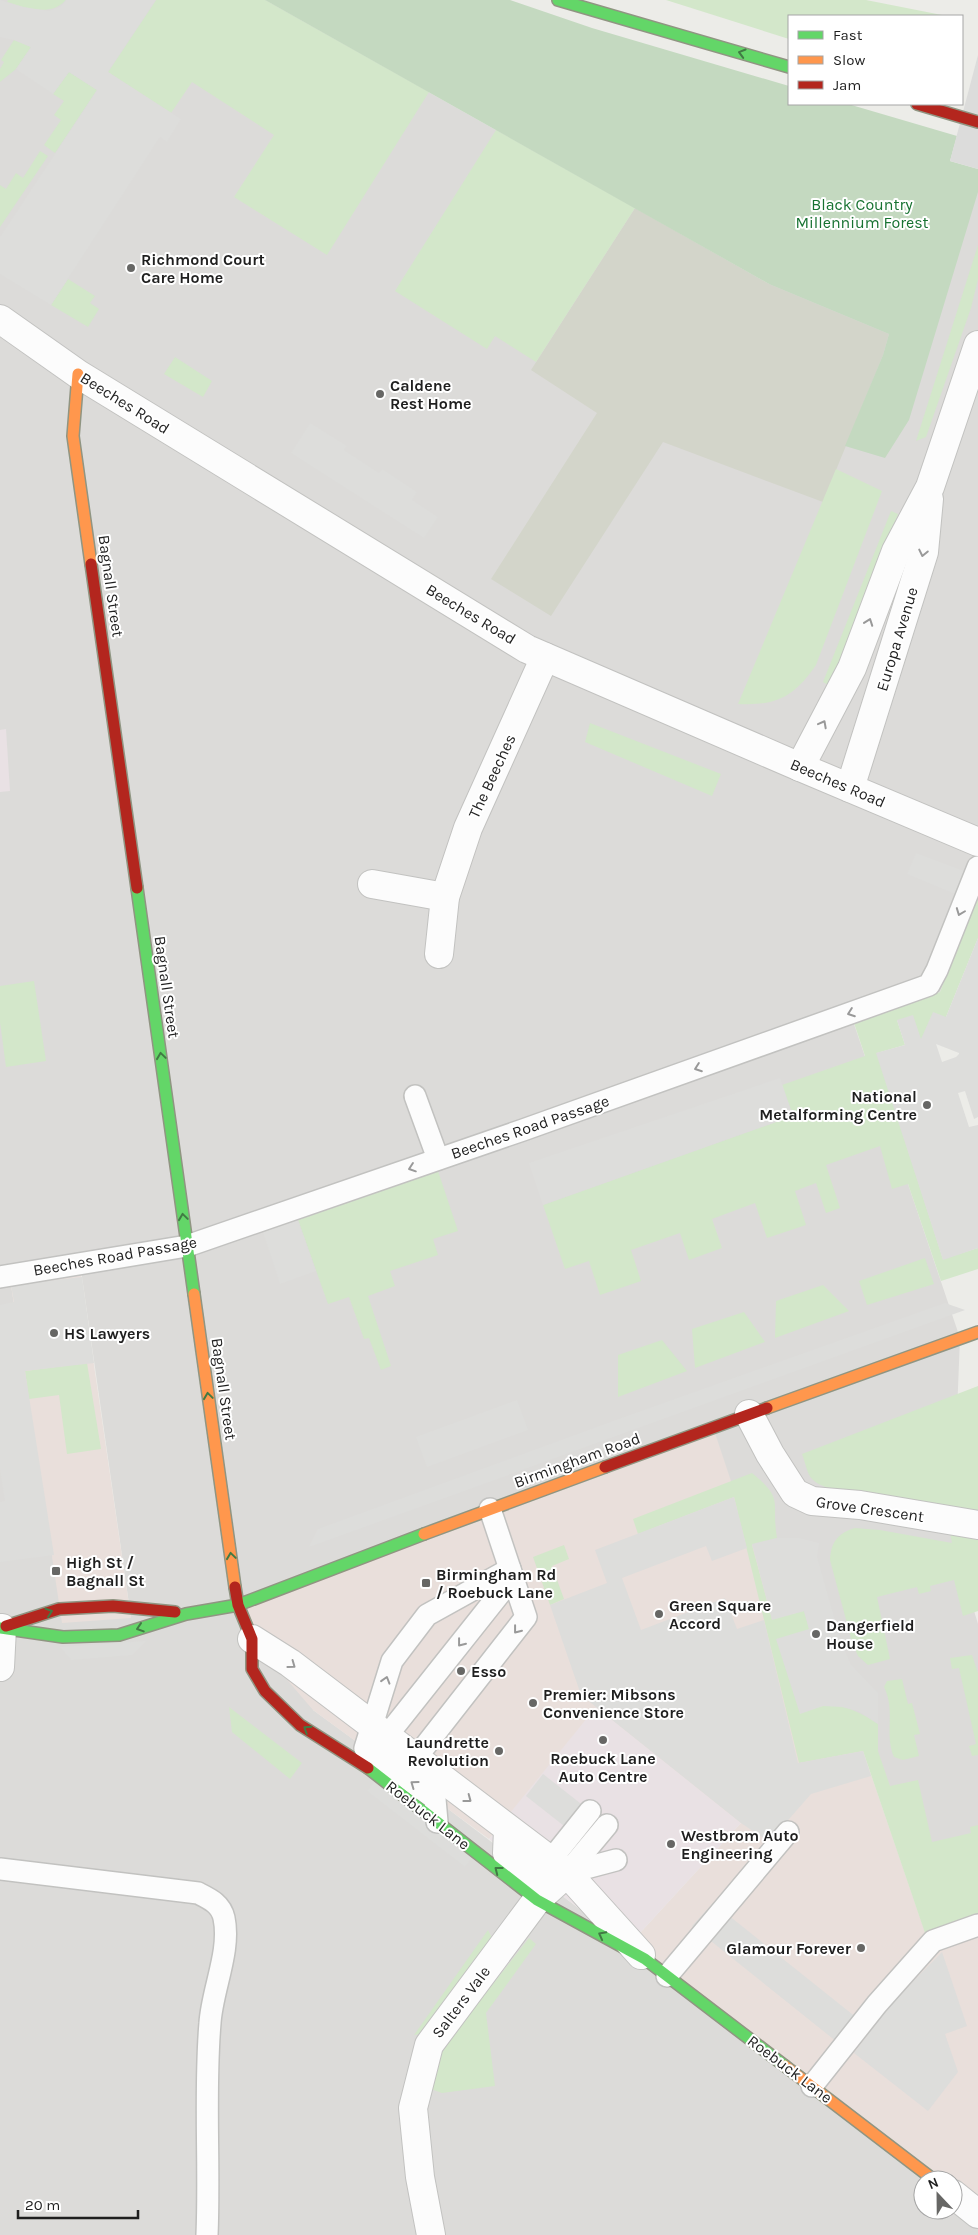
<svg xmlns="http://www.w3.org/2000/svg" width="978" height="2235" viewBox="0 0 978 2235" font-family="Karla,sans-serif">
	<rect width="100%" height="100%" fill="#ecece8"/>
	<path fill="#dcdbd9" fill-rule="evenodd" d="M 0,0 L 265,0 L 769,284 L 978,181 L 978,894 L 940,992 L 854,1024 L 960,1338 L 952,1538 L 978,1624 L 978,1914 L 863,1751 L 731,1481 L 313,1710 L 435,1799 L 628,1946 L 923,2180 L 923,2210 L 953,2210 L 978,2214 L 978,2235 L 0,2235 ZM 79,1264 L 82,1277 L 131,1618 L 54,1555 L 11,1285 Z"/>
	<g fill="#e9dfdb">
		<polygon points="79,1263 131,1618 62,1623 11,1285"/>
		<polygon points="713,1427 731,1481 863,1751 925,1932 978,1914 978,2214 953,2194 953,2180 934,2180 628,1946 741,1823 526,1796 489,1839 313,1710 252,1639 238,1605"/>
	</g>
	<g fill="#e9e1e4">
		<polygon points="6,729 10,791 0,792 0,730"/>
		<polygon points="596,1707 741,1823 628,1946 489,1839"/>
	</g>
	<polygon fill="#d3d5ca" points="635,208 769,284 889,334 883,355 823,502 663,442 551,616 491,579 597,413 531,370"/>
	<g fill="#d3e7ca">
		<path d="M 8,0 L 66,0 C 51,17 26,8 7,2 Z"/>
		<polygon points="156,0 265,0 429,92 327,255 234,197 274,135 192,82 171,113 108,72"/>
		<polygon points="666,0 866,0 947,16 789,16 789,39"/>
		<polygon points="14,40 31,47 16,69 0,82 0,69 4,62 1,60"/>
		<polygon points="69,72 97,90 55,153 44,145 61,120 54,115 64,101 53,94"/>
		<polygon points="496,130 635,208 536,362 495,336 487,349 395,291"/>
		<polygon points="40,151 48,156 0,227 0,185 6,189 16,173 23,178"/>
		<polygon points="978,245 978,279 971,308 926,437 916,441"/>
		<polygon points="68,279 95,296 90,303 99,309 88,327 51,305"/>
		<polygon points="175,357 212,381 203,397 164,374"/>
		<path d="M 836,469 L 882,491 L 816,665 C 794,697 776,706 738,704 Z"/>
		<polygon points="891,511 898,514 830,686 823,682"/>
		<polygon points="590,723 721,774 712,796 585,742"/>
		<polygon points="978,894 978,938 946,1017 921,1040 897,1020 905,1045 877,1053 943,1259 978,1248 978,1269 941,1281 908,1184 892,1189 880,1146 826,1165 840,1208 826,1213 816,1183 795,1191 806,1225 767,1238 755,1203 712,1219 722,1248 689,1260 680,1233 631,1250 641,1281 600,1295 589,1261 565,1269 543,1205 793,1116 782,1085 865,1056 854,1023 940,992"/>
		<polygon points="34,981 46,1061 6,1067 0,1022 0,986"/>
		<polygon points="438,1171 458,1231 433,1239 438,1255 390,1271 395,1286 368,1296 391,1366 381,1370 369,1338 364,1339 349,1297 328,1304 298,1220"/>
		<polygon points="925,1258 934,1284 867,1305 859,1281"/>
		<polygon points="823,1285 849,1311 775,1338 776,1301"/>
		<polygon points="744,1312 765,1342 695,1368 692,1329"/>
		<polygon points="662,1340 687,1371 618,1397 618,1355"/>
		<polygon points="87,1363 101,1449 67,1454 59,1395 29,1399 25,1371"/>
		<path d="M 978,1386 L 978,1515 C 946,1510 831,1499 812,1479 C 807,1474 805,1461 802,1454 Z"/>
		<path d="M 752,1473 C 785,1500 771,1501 777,1538 L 752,1545 L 772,1619 L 804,1611 L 809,1629 L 800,1713 C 808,1711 815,1707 823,1706 C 843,1703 862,1713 878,1724 L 878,1751 L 890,1786 L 918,1780 L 932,1842 L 971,1833 L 970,1827 L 978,1825 L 978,1914 L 925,1933 L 863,1751 L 799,1763 L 734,1497 L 638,1534 L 633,1519 Z"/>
		<path d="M 855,1528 L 880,1530 L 952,1543 L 950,1533 L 978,1540 L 978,1611 L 963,1616 L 954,1580 L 930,1586 L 931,1591 L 919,1594 L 917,1587 L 877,1597 L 890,1659 L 868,1665 L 858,1656 L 852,1642 L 830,1560 C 831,1542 838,1533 855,1528 Z"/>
		<polygon points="564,1545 569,1559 552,1566 564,1599 550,1605 533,1557"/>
		<polygon points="972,1655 978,1673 978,1755 972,1756 969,1746 976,1744 959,1668 952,1669 950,1658"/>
		<path d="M 902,1679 L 908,1704 L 912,1703 L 920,1734 L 914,1735 L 919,1756 L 903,1760 L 894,1757 C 884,1734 896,1711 884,1687 L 887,1681 Z"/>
		<polygon points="229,1707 302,1763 290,1779 232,1732"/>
		<polygon points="488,1930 494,1942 427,2033 414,2035"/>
		<polygon points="529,1938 536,1944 486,2013 495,2086 442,2093 428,2088 436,2061 463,2022"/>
	</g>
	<polygon fill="#c4d9c0" points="265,0 510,0 592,28 789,86 789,104 848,104 957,136 950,161 978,169 978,192 909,420 885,458 845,446 883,355 889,334 769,284"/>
	<g fill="#dddddb" fill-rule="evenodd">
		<polygon points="0,0 23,7 49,11 60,7 66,0 156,0 108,72 181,119 167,142 160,137 51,305 0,274 0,237 97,90 69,72 53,94 16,69 31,47 14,40 0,37"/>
		<polygon points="310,423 347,446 344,450 353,456 379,473 382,469 417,492 412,500 438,517 424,538 291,453"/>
		<polygon points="916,853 964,871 955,894 907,874"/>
		<path d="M 978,938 L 978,1117 L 974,1119 L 965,1091 L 958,1093 L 969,1127 L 978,1125 L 978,1248 L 943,1260 L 876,1053 L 905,1045 L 897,1020 L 913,1015 L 921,1039 L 933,1012 L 946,1017 ZM 936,1044 L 959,1053 L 959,1054 L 956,1057 L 942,1062 Z"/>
		<polygon points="780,1078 793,1116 543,1205 529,1163"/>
		<polygon points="298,1220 316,1271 280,1284 263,1232"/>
		<polygon points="82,1277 94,1363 25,1371 54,1555 0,1562 0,1502 5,1501 0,1470 0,1305 14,1302 11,1285"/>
		<polygon points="945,1303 965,1310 309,1547 318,1529 616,1420"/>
		<polygon points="517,1400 528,1430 427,1467 416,1437"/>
		<polygon points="734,1497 747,1548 712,1561 706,1546 622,1578 641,1630 725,1598 737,1629 764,1620 798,1763 863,1751 871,1776 811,1794 769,1842 741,1823 581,1695 550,1605 607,1583 595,1550"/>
		<polygon points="777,1538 799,1538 819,1543 817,1557 841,1642 851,1665 878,1693 878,1724 858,1711 842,1707 823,1706 800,1714 776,1639 809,1629 804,1611 772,1620 752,1544"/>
		<polygon points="146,1641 132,1655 71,1660 60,1647"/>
		<polygon points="543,1774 585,1807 568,1829 526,1796"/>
		<polygon points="374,1782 472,1858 465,1867 367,1791"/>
		<polygon points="713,1903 857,2018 837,2042 692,1926"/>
		<polygon points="942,1952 967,2026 945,2034 958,2072 928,2111 854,2053 891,2004"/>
	</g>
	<polygon fill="#dcdcdb" points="978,55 978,169 950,161"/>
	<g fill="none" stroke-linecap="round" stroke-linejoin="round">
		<defs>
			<g id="lane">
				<polyline points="415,1096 438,1159"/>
				<polyline points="0,1277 187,1246 523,1130 929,985 937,970 978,867"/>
				<polyline points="386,1737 513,1577"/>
				<polyline points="415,1759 526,1617 490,1509"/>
				<polyline points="437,1822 435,1799 365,1748 392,1661 427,1615 510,1569"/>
				<polyline points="550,1861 590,1811"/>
				<path d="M 0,1869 L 198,1893 C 210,1899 221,1904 224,1918 C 231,1951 212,1990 210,2023 C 204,2093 210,2164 207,2235"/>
				<polyline points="567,1873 607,1825"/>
				<polyline points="567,1873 616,1860"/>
				<polyline points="667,1976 788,1832"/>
				<polyline points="812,2086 877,2004 933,1941 978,1925"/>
			</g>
			<g id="street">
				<polyline points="0,319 78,374 527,649 800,767 978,842"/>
				<polyline points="800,767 852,668 896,551 930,487 978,345"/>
				<polyline points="850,788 924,552 929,499"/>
				<polyline points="372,884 445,897"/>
				<polyline points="439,954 445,897 468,828 545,657"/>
				<polyline points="749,1414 770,1454 795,1493 812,1501 860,1505 978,1525"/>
				<polyline points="252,1639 290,1663 567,1873 641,1955"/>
				<polyline points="0,1667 2,1628"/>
				<polyline points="508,1830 507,1853 540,1879 537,1900"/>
				<polyline points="953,2194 978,2214"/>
				<polyline points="431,2235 420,2177 413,2108 429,2045 537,1900 567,1873"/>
			</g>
			<g id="fast">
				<polyline points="558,0 789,67"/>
				<polyline points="137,888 194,1294"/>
				<polyline points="0,1628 63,1637 119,1635 186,1614 238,1605 424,1534"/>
				<polyline points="368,1768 537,1900 645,1959 785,2066"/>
			</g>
			<g id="slow">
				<polyline points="78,374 73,436 91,564"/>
				<polyline points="194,1294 235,1587"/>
				<polyline points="767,1408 978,1332"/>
				<polyline points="424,1534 605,1467"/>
				<polyline points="785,2066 934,2180"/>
			</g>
			<g id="jam">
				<polyline points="917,104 978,122"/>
				<polyline points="91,564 137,888"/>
				<polyline points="605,1467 767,1408"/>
				<polyline points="235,1587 238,1605 252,1639 252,1669 265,1691 300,1725 368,1768"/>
				<polyline points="6,1626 59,1609 113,1606 175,1612"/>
			</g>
		</defs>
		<use href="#lane" stroke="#c2c2c0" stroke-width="24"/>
		<use href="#street" stroke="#c2c2c0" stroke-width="30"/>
		<use href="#fast" stroke="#909582" stroke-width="14"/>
		<use href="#slow" stroke="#909582" stroke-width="14"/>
		<use href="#jam" stroke="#909582" stroke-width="14"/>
		<use href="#lane" stroke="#fcfcfc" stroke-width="21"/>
		<use href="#street" stroke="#fcfcfc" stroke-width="28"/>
		<use href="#fast" stroke="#63d668" stroke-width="11"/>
		<use href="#slow" stroke="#ff974d" stroke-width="11"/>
		<use href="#jam" stroke="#b3261e" stroke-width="11"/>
	</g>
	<defs><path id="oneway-chevron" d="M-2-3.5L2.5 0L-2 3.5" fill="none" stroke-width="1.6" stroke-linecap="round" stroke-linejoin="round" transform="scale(1.25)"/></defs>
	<g stroke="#417a44">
		<use href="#oneway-chevron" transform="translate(742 53) rotate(-164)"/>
		<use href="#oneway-chevron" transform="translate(161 1056) rotate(-98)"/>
		<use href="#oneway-chevron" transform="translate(183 1217) rotate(-98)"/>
		<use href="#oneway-chevron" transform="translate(208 1396) rotate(-98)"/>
		<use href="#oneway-chevron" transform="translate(231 1556) rotate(-98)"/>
		<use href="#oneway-chevron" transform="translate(49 1612) rotate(-19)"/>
		<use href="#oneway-chevron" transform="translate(140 1628) rotate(162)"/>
		<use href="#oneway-chevron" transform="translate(307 1729) rotate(-147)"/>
		<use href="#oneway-chevron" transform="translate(498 1870) rotate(-142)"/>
		<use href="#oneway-chevron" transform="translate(602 1935) rotate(-152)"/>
	</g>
	<g stroke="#999">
		<use href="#oneway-chevron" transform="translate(923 553) rotate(102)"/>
		<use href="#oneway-chevron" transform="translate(869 622) rotate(-70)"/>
		<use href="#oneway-chevron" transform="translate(823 724) rotate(-62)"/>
		<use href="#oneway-chevron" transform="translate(960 912) rotate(111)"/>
		<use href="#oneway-chevron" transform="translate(851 1013) rotate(160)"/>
		<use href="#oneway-chevron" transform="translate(698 1068) rotate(160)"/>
		<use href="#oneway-chevron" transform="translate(412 1168) rotate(161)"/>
		<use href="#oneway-chevron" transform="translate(517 1630) rotate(128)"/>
		<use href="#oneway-chevron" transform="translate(461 1643) rotate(128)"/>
		<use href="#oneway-chevron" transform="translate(292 1665) rotate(36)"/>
		<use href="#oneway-chevron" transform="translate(386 1680) rotate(-73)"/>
		<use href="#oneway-chevron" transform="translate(414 1784) rotate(-144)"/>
		<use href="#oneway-chevron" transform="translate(468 1799) rotate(37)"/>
	</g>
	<g fill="#676765" stroke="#fff" stroke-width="2">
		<circle cx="131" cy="268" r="5"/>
		<circle cx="380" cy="394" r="5"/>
		<circle cx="927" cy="1105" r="5"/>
		<circle cx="54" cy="1333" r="5"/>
		<rect x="51" y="1566" width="10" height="10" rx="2.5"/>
		<rect x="421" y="1578" width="10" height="10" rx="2.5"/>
		<circle cx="659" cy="1614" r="5"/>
		<circle cx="816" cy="1634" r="5"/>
		<circle cx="461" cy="1671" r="5"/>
		<circle cx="533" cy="1703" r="5"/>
		<circle cx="603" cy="1740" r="5"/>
		<circle cx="499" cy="1751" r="5"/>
		<circle cx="671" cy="1844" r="5"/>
		<circle cx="861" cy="1948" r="5"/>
	</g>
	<g text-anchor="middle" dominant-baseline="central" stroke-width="4" stroke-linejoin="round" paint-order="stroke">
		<g font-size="16" fill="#177231" stroke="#fff">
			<text x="862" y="204">Black Country<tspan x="862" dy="18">Millennium Forest</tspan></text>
		</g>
		<g font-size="16" font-weight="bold" fill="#1f1f1f" stroke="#fff" text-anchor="start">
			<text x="141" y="259">Richmond Court<tspan x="141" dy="18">Care Home</tspan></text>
			<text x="390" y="385">Caldene<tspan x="390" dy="18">Rest Home</tspan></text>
			<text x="917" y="1096" text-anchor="end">National<tspan x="917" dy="18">Metalforming Centre</tspan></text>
			<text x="64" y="1333">HS Lawyers</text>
			<text x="66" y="1562">High St /<tspan x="66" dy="18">Bagnall St</tspan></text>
			<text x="436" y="1574">Birmingham Rd<tspan x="436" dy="18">/ Roebuck Lane</tspan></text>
			<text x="669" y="1605">Green Square<tspan x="669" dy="18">Accord</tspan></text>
			<text x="826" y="1625">Dangerfield<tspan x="826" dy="18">House</tspan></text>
			<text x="471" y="1671">Esso</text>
			<text x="543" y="1694">Premier: Mibsons<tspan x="543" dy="18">Convenience Store</tspan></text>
			<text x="489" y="1742" text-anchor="end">Laundrette<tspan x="489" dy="18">Revolution</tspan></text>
			<text x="603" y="1758" text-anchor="middle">Roebuck Lane<tspan x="603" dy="18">Auto Centre</tspan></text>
			<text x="681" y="1835">Westbrom Auto<tspan x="681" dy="18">Engineering</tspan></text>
			<text x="851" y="1948" text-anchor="end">Glamour Forever</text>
		</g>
		<g font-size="16" fill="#1f1f1f" stroke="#fff">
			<text transform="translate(125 403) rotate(32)">Beeches Road</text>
			<text transform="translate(111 586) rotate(82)">Bagnall Street</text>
			<text transform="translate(471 614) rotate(31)">Beeches Road</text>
			<text transform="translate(897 639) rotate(-73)">Europa Avenue</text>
			<text transform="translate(492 776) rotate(-65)">The Beeches</text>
			<text transform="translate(838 783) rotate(23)">Beeches Road</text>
			<text transform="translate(167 987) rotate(82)">Bagnall Street</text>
			<text transform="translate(530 1127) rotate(-19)">Beeches Road Passage</text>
			<text transform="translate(115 1256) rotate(-10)">Beeches Road Passage</text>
			<text transform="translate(224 1389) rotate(82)">Bagnall Street</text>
			<text transform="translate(577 1460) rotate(-20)">Birmingham Road</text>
			<text transform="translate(870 1509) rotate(8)">Grove Crescent</text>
			<text transform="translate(428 1815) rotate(38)">Roebuck Lane</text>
			<text transform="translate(461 2002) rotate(-53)">Salters Vale</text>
			<text transform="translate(790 2069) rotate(37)">Roebuck Lane</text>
		</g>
	</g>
	<rect x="788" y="15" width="175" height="90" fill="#ffffff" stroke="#a5a5a5"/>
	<rect x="798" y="31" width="25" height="8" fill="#63d668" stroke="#a5a5a5"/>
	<text x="833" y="40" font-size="15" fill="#1f1f1f">Fast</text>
	<rect x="798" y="56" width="25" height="8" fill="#ff974d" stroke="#a5a5a5"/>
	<text x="833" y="65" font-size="15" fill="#1f1f1f">Slow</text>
	<rect x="798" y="81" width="25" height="8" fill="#b3261e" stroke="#a5a5a5"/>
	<text x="833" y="90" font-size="15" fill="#1f1f1f">Jam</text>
	<g transform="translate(938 2195) rotate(338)"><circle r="24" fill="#ffffff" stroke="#a5a5a5"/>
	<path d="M0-4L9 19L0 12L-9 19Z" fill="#676765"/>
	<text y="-8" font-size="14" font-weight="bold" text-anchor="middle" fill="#1f1f1f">N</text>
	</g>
	<path d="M18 2210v8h120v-8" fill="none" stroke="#1f1f1f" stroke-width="2.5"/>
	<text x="25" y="2210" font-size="15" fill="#1f1f1f" stroke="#ffffff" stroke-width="4" paint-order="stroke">20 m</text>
</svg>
